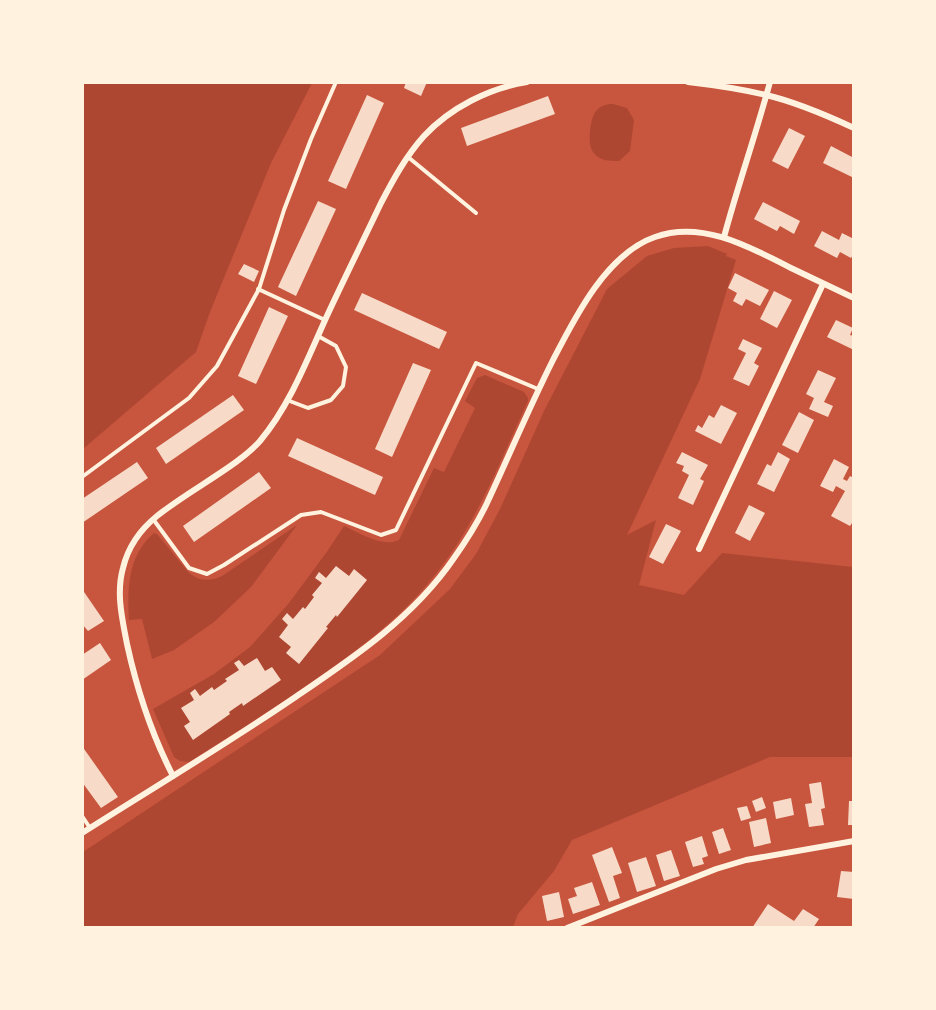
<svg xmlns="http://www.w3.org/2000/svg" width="936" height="1010" viewBox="0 0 936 1010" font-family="Jost,sans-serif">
	<rect width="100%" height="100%" fill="#c8553d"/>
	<g fill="#ae4732">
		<polygon points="83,82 312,83 271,163 210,312 196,352 83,449"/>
		<path d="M 613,104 L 627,108 L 634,120 L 630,151 L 619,161 C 610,161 599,161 593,152 C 587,144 590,118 596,111 C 601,105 607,104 613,104 Z"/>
		<polygon points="708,246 727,254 726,256 736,260 700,379 627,535 656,520 639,585 684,595 722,553 853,567 853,757 770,757 572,840 554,871 518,914 513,927 83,927 83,852 380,655 450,589 476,554 500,509 544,411 607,289 647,256 674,248"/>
		<path d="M 485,375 L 524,392 L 528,398 L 528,401 C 501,459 478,520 438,571 C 407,612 365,645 323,674 C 279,705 234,734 189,762 L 180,761 L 174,757 L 153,709 L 214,674 L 250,647 L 289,603 L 326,553 L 344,526 C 360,533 382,548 399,540 L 434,468 L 444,472 L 475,408 L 465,401 L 477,378 Z"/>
		<path d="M 297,525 L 251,587 L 214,622 L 174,650 L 152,659 L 142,619 L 129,620 C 127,589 128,555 154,533 L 157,534 L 189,573 C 200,581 209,582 222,576 Z"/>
	</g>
	<g fill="#f7dbc8">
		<polygon points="406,82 427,82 421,96 404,88"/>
		<polygon points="367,95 384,103 346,189 328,181"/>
		<polygon points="548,96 555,114 467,146 461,128"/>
		<polygon points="789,128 805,136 788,169 772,161"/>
		<polygon points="831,146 854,158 854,178 823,163"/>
		<polygon points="318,201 336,209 296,296 278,287"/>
		<polygon points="763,202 800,221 794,234 780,226 777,231 754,219"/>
		<polygon points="822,231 839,240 842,233 854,239 854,253 851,258 840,252 837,258 814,246"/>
		<polygon points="244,264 259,271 254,282 238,274"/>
		<polygon points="735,273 769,290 760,306 746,299 742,306 733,301 737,293 728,288"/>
		<polygon points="774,291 792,300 777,328 760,319"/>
		<polygon points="362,293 447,332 439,349 354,310"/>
		<polygon points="269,307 288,316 256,384 238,376"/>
		<polygon points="836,320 853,328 850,335 854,336 854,350 827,337"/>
		<polygon points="743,339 762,348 754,363 759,366 749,386 733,379 746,353 738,349"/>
		<polygon points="413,363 431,370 392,457 375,449"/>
		<polygon points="818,370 836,378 824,402 833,406 828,417 809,409 814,398 806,394"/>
		<polygon points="233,395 244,410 166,464 156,448"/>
		<polygon points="721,405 737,413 721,444 695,431 698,425 702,428 709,415 714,418"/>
		<polygon points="799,412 814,420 798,453 782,445"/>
		<polygon points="297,438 383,477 375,495 288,456"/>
		<polygon points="682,452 708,465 700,479 704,481 693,505 678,498 689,475 682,471 684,466 676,463"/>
		<polygon points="778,452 790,459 774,492 757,484 767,464 771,466"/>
		<polygon points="834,459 849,467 843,479 847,481 850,476 854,478 854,520 850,526 831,516 845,491 836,486 833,492 820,486"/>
		<polygon points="137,462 148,478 82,523 82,499"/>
		<polygon points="259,472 271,488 194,542 183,526"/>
		<polygon points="749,505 765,513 750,541 735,533"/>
		<polygon points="666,524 681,531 663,564 649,557"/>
		<polygon points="336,566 349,576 354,569 367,580 337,617 336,615 326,627 328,628 299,664 286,653 291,647 279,637 288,625 282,619 287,613 293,619 303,607 305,609 314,597 312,595 322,583 315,578 319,572 326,578"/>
		<polygon points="82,589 104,621 88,631 82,624"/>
		<polygon points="100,643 111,660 82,680 82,655"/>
		<polygon points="257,658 265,671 272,667 281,680 243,706 242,703 229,712 230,714 193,740 184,726 190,722 181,708 194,700 190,693 195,689 200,696 212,687 214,690 227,681 225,679 239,670 234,663 239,660 244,666"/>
		<polygon points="82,746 118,797 101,808 82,782"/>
		<polygon points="821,782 825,808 821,809 824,825 809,827 805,804 812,803 809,784"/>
		<polygon points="762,797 766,808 756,812 752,801"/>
		<polygon points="791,798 794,815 776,819 773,802"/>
		<polygon points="849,801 854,801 854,825 848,825"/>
		<polygon points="747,806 751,818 741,821 737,808"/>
		<polygon points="766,818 771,843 754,847 749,822"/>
		<polygon points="723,828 731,850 719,854 712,832"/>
		<polygon points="702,836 708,856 702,858 704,864 693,867 685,842"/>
		<polygon points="612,847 622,873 613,876 620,898 609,902 592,855"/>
		<polygon points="671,850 680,876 664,881 656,855"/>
		<polygon points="646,857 656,886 637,892 628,863"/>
		<polygon points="841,871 854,872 854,899 837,897"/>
		<polygon points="592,882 600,905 573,914 568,899 577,896 574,888"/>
		<polygon points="559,892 564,917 547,921 542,896"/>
		<polygon points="768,904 794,921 803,909 819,919 813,928 752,928"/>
	</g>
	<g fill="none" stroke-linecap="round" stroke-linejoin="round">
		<g stroke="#fff3e0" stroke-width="4">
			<polyline points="408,157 476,213"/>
			<polyline points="258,289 325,320"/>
			<polyline points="287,400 308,408 331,400 343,386 346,367 336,346 318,336"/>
			<polyline points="82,477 189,398 217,366 259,289 284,210 311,139 336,82"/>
			<polyline points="153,519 189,568 207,574 224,565 301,515 321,512 381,535 396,530 476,363 538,389"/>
			<polyline points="82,816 90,828"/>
		</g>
		<g stroke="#fff3e0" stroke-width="6">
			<path d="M 688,82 C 714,85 741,89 766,95 C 796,102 826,115 854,128"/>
			<path d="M 724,237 C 738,185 756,134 770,82"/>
			<polyline points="699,549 823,284"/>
			<path d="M 173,776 C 151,733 137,690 127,644 C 122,618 116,593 123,568 C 128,547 141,529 157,516 C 182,496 210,481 236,462 C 244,456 253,449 260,441 C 290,405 307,360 326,318 C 344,279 363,241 381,203 C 393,180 406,156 424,136 C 450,108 489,88 527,82"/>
			<path d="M 82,833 C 153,788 225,745 294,698 C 353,658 413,618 454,558 C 466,541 478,522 487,503 C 509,456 529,408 552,362 C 574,319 606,254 655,237 C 702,220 750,247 791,268 C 812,278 833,288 854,298"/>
			<polyline points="567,928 716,869 746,860 854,841"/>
		</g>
	</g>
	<rect width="936" height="1010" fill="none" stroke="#fff3e0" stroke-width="168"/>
</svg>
